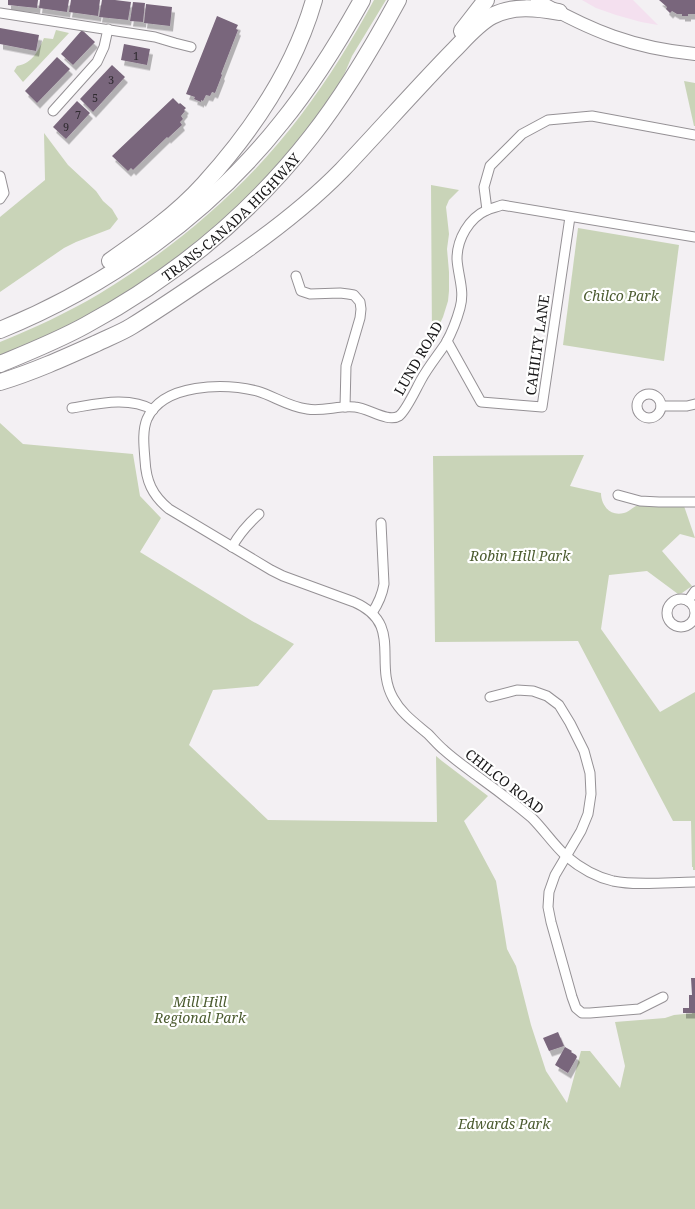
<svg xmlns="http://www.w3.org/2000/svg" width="695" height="1209" viewBox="0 0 695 1209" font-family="'Noto Serif',serif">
	<defs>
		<filter id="shadow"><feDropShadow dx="3" dy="5.5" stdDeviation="0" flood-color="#0004"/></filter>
	</defs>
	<rect width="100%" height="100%" fill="#f3f0f3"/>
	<polygon fill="#f4e0ef" points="582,0 633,0 658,25 641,22 616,15 596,8"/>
	<g fill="#c9d4b8">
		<path d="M 374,0 L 386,0 L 352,56 L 341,82 L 317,118 L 273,170 L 252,193 L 230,214 L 179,257 L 132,289 L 66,328 L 0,356 L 0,342 C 34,328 67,313 99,294 C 176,247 247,187 301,115 C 329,78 352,40 374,0 Z"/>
		<path d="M 56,30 L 69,33 L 23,82 L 14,71 L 17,66 C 33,63 38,51 44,38 L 53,39 Z"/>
		<polygon points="684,81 695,83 695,126 694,126"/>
		<polygon points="44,133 68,165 96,191 103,201 112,209 118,219 110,229 76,242 64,248 0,292 0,217 45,180"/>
		<polygon points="431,185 459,190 449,200 446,207 449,234 447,249 449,272 449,291 448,301 443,317 432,340"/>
		<polygon points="578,228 679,245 664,361 563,345"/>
		<polygon points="0,423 23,444 133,454 140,496 161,518 140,552 252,621 294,644 258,686 213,690 189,745 268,820 437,822 436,756 442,761 488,796 464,821 496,881 507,949 516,966 531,1025 546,1071 567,1103 581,1051 590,1051 620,1088 625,1066 615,1022 665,1018 674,1015 695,1013 695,1209 0,1209"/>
		<path d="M 584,455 L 570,486 L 601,493 C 601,505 610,517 624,513 C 629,512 633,507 638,505 L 649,506 L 684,506 L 695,538 L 680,534 L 662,551 L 692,586 L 682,593 L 678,594 L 647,571 L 609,575 L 601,629 L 660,712 L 695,692 L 695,870 L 693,870 L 693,867 L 692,867 L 691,821 L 673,821 L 578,641 L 435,642 L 433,456 Z"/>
	</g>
	<g fill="#79667b" filter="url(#shadow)">
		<polygon points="8,0 38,0 37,8 8,5"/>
		<polygon points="40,0 69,0 67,12 39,8"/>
		<polygon points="71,0 100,0 98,16 69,12"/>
		<polygon points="102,0 115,0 131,2 128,20 99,17"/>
		<polygon points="659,0 695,0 695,14 688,14 688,16 682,16 682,14 677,14 672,11 670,13 666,9 667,7"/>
		<polygon points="133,2 145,3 143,22 130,21"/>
		<polygon points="146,4 172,7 170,26 144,23"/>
		<polygon points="217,16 238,25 236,29 238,30 221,74 222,75 215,93 212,92 210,96 206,95 203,101 201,100 201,102 194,99 195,97 186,94"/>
		<polygon points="0,28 39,35 36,51 0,44"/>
		<polygon points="82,30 95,42 73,65 61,54"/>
		<polygon points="124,44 150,49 147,65 121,60"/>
		<polygon points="57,57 70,69 37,103 25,91"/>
		<polygon points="112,65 125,77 93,112 80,99"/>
		<polygon points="173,98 179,104 180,103 186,108 184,110 185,111 181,116 183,119 180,122 182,125 168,138 167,137 133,170 131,168 128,171 112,156"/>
		<polygon points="77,101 90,113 66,139 53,127"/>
		<polygon points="691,978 695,978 695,1013 683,1013 683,1008 689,1008 689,995 692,995"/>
		<polygon points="558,1032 564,1046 549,1051 543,1038"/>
		<polygon points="565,1047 572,1051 571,1052 576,1055 577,1057 568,1073 555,1065"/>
	</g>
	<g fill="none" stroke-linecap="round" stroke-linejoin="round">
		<defs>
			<g id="minor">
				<polyline points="0,13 155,37 175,43 191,47"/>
				<polyline points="53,111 97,62 104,47 108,29"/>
				<polyline points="0,176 4,193 0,199"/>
				<polyline points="487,210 484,187 490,166 522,134 548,120 592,116 695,135"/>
				<path d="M 695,237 L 502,205 C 497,207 492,208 487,210 C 469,218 457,239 457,259 C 458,276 465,291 460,308 C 457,319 452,332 446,343 C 438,355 428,367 421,380 C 416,389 406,411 399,416 C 388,423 368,408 355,407 C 339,405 323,412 307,409 C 289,407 274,396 257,391 C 224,383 163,383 147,419 C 142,431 144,447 145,460 C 146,481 152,495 169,509 L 271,570 L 283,576 L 354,602 C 404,624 373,662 393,698 C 401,713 415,723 428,734 C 433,739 438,745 444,750 C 455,760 468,769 480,778 C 498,791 515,804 532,818 C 544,830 553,844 566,856 C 579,867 596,877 613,881 C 637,886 671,882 695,882"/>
				<polyline points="296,276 301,291 310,294 340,293 348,294 354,295 360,302 361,309 360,318 346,366 345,407"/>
				<polyline points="447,341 481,402 542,407 570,217"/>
				<circle cx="649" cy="406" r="12"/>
				<polyline points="661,406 687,406 695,404"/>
				<path d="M 72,408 C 97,404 129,396 153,410"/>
				<polyline points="618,495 640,501 659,502 695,502"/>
				<path d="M 232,547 C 239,534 248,524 259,514"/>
				<circle cx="681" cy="613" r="14"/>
				<polyline points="688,601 695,591"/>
				<path d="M 372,613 C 378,604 382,596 384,584 L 381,523"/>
				<polyline points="490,697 517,690 533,691 547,696 559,705 570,723 584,751 590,773 591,794 588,814 581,831 555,875 549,892 548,907 551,922 572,997 576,1008 582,1013 590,1013 639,1009 663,997"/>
			</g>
			<path id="secondary" d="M 537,0 C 591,31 633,48 695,54"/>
			<g id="motorway">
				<polyline points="462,31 486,0"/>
				<path d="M 110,261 C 143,238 177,214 204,184 C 252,131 294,70 314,0"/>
				<path d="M 0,330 C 108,286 208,215 281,123 C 312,85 338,43 362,0"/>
				<path id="s1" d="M 0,364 C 29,352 59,340 86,325 C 173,278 250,215 311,137 C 345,94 372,48 398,0"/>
				<path d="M 0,382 C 33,372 64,358 95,344 C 107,338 121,333 132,326 C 158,310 183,293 208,276 C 255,245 303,210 342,170 C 379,131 415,90 453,51 C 465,39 477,24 492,16 C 513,5 537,8 559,12"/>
			</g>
		</defs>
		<use href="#minor" stroke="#959195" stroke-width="11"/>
		<use href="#secondary" stroke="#959195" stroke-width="14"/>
		<use href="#motorway" stroke="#959195" stroke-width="18"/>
		<use href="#minor" stroke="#fff" stroke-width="9"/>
		<use href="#secondary" stroke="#fff" stroke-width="12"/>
		<use href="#motorway" stroke="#fff" stroke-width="16"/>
	</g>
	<g text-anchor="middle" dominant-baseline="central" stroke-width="4.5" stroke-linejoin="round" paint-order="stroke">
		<g font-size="11" fill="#302b31">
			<text x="136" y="55">1</text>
			<text x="111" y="79">3</text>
			<text x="95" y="97">5</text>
			<text x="78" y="114">7</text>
			<text x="66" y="126">9</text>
		</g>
		<g font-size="14" fill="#181718" stroke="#fff">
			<text stroke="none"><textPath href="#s1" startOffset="276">TRANS-CANADA HIGHWAY</textPath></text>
			<text transform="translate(537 345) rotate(-82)">CAHILTY LANE</text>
			<text transform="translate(418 358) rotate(-60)">LUND ROAD</text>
			<text transform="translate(505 781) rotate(38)">CHILCO ROAD</text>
		</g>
		<g font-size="14" font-style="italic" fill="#4b5b2f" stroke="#fff">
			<text x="621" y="295">Chilco Park</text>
			<text x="520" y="555">Robin Hill Park</text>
			<text x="200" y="1001">Mill Hill<tspan x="200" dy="16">Regional Park</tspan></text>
			<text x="504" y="1123">Edwards Park</text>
		</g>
	</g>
</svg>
